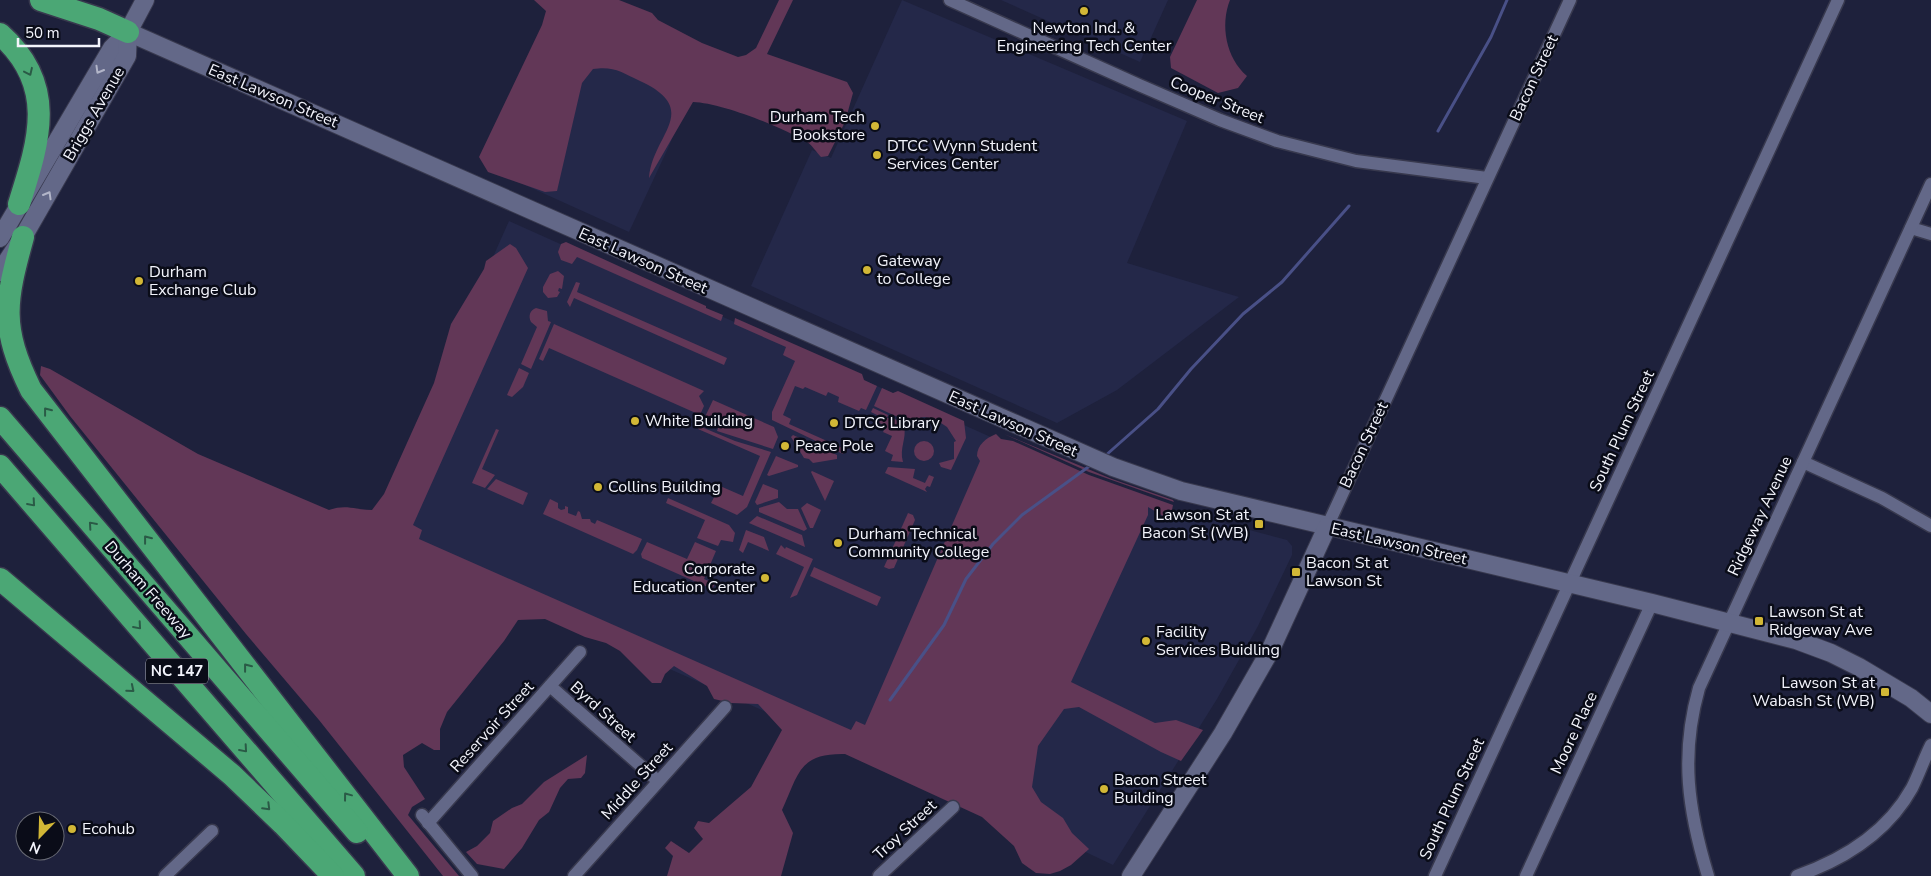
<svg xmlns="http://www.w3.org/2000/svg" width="1931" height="876" viewBox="0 0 1931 876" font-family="'Nunito Sans',sans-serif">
	<rect width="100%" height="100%" fill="#1e213c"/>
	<g fill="#242849">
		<polygon points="902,0 1187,121 1127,263 1239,297 1117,390 1057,423 751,286 812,150 831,158"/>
		<polygon points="1001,0 1168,0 1140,62"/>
		<polygon points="586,49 689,95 669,146 629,232 525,185"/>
		<polygon points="509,221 1042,460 1127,494 1178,511 1287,540 1292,546 1292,555 1258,626 1217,699 1113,865 1052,836 1051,839 369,535"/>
	</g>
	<g fill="#623757">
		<path d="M 534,0 L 619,0 L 652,13 L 658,20 L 702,43 L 738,57 L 746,55 L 756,48 L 779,0 L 793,0 L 767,54 L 847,82 L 853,93 L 845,122 L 828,156 L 821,157 C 816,152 813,146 807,142 C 782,127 722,103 693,102 L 649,178 C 652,135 703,110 640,81 C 621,72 614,66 593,69 L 582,83 L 557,191 L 545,192 L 488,172 L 479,157 L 542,25 L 546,11 Z"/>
		<path d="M 1197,0 L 1230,0 C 1220,25 1226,58 1247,76 L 1238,88 L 1218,93 L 1171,68 L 1170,57 Z"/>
		<polygon points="566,242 706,306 706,308 723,315 721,321 577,257 572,264 561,260 558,252 561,244"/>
		<path d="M 510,244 L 516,248 L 528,268 L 413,525 L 422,530 L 419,539 L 851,730 L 856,721 L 865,725 L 980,461 L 977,456 C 977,445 986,438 996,434 L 1001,439 L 1013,441 L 1089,475 L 1173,505 L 1172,510 L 1163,516 L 1148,507 L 1148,515 L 1071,682 L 1155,723 L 1176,720 L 1203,730 L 1181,761 L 1161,752 L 1079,707 L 1064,709 L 1038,746 L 1032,787 L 1041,802 L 1063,818 L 1072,833 L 1089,849 L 1071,865 L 1060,871 L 1050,874 L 1036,873 L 1022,863 L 1014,846 L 982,817 L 845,754 C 799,753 799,773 782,810 L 793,833 L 781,876 L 667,876 L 673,856 L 665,848 L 671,841 L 689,853 L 703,839 L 694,828 L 698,821 L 709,823 L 751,787 L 782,730 L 758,704 L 731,703 L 714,699 L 707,686 L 674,666 L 665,674 L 661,683 L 652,683 L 620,651 L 606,643 L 585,637 L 545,619 L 518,620 L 504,641 L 447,712 L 440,729 L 440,750 L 434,750 L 422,743 L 403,755 L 404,767 L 425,799 L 412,807 L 408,815 L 459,876 L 443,876 L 319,720 L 246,634 L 70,416 L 40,375 L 41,366 L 50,369 L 198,454 L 329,510 C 347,504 354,510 372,510 L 384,494 L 434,383 L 451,324 L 484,269 L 486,261 Z"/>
		<polygon points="558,271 564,276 562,289 559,288 558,291 560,292 557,297 548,298 543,292 543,287 550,274"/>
		<polygon points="576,282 580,283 577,292 727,358 724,365 574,298 570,307 567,302"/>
		<path d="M 536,308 L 547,311 L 548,321 L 551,322 L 531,369 L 521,364 L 537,327 L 531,322 C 528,316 530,310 536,308 Z"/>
		<polygon points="735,318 862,374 864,380 877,386 866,410 861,408 859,411 838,402 839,397 828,392 826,396 805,387 803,389 795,386 783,415 791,419 789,424 845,449 843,454 772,420 772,412 795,361 783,355 786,347 734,324"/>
		<polygon points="554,324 704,391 699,396 704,406 699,417 698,414 549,348 543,361 539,359"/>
		<polygon points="519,368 529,373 523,387 512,397 507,395"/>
		<polygon points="882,388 893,393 898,391 964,421 966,438 951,470 941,467 939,463 954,459 954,442 956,441 947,427 935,419 924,417 906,421 874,406"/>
		<polygon points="713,400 774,427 778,437 773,449 717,431 719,425 704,419"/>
		<path d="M 873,408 L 888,415 L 887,418 L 894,418 L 904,427 C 907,438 899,448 903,462 L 891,461 L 893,455 L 885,451 L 892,436 L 883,432 L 886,426 L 875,421 L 877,415 L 871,412 Z"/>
		<polygon points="699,426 735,441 771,452 747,507 737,515 711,503 720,486 743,496 760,456 698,429"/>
		<polygon points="496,429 499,430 482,469 495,475 485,488 472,483"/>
		<polygon points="1004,434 1112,479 1173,500 1174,502 1089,472"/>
		<polygon points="793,435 837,455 837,459 813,463 809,459 804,458 791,437"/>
		<circle cx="924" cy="451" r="10"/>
		<polygon points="776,456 798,465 798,467 769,476 767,475"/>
		<polygon points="888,467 915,469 913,478 925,483 929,475 934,477 930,487 927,486 925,489 927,492 885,473"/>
		<polygon points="812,471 834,481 825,501 811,472"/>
		<polygon points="496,479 528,493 523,505 487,489"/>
		<polygon points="763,484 778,490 778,498 757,505 755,502"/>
		<polygon points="668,498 729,525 735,533 733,542 721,540 718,546 697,538 705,520 666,503"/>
		<polygon points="550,499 558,503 558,508 561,510 565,509 565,506 568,507 568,513 576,516 578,511 580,512 582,519 590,519 591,522 595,524 597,520 642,539 637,550 633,554 543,514"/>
		<polygon points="779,502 787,509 798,509 807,529 804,531 759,512 759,508"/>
		<polygon points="807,503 821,510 813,528 810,528 801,508"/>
		<polygon points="908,513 913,515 915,520 894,568 889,569 884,567"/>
		<polygon points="757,516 802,535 805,547 749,523"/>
		<polygon points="746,530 764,537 769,551 748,542 743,553 739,550"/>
		<polygon points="647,542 687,559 695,542 716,551 704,579 715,584 712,589 642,558 641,554"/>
		<polygon points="781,545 785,549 786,547 813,559 797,595 790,598 804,567 776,554"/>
		<polygon points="814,567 881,597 877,606 810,576"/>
		<polygon points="587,755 585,773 581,778 568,779 560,788 549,812 539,820 522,848 504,869 477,864 466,852 477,846 490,833 493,821 512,808 522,804 544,782"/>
	</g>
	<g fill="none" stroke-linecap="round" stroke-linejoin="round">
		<g stroke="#495087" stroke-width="3">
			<polyline points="1438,131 1491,37 1507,0"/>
			<polyline points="1105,456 1158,409 1191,369 1243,314 1282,282 1349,206"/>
			<polyline points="890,700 944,625 966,579 993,544 1022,515 1091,465"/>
		</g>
		<defs>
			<g id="street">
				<polyline points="950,0 1139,85 1220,120 1277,141 1356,161 1487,178"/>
				<polyline points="1911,228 1931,234"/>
				<polyline points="1803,462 1882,498 1931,526"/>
				<polyline points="1327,527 1570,0"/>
				<polyline points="550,686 658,781"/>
				<polyline points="422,815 472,876"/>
				<polyline points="428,823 580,652"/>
				<polyline points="165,876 212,831"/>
				<polyline points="574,876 725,707"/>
				<polyline points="879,876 953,807"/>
				<polyline points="1435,876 1838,0"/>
				<polyline points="1526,876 1652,603"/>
				<path d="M 1708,876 C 1688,810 1680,755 1699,688 L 1931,184"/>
				<path d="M 1797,876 C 1845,859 1887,833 1912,788 C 1919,774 1924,759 1931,745"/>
			</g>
			<g id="secondary">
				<polyline points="128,32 1113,467 1181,491 1652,603 1796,640 1831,653 1859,667 1911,698 1931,714"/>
				<polyline points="0,238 112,48 128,32 145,0"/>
				<polyline points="0,272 23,237 127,56 128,32"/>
				<polyline points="1131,876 1223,733 1270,651 1327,527"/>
			</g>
			<g id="highway">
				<polyline points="41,0 99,19 128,32"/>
				<path d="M 0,34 C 58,85 39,141 19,204"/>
				<path d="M 23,237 C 5,302 0,327 31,390 L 408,876"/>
				<polyline points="0,418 357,832"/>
				<polyline points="0,466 354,876"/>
				<polyline points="0,579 232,775 283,824 333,876"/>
			</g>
		</defs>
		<use href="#street" stroke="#38394e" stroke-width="15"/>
		<use href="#secondary" stroke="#38394e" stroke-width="20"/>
		<use href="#highway" stroke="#38394e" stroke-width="25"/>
		<use href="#street" stroke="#636888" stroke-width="12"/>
		<use href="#secondary" stroke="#636888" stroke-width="18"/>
		<use href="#highway" stroke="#4ba775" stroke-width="22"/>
	</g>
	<defs><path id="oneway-chevron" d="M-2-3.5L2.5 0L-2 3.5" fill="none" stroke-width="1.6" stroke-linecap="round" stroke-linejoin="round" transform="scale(1.25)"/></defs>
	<g stroke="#b2b5c8">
		<use href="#oneway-chevron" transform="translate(99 70) rotate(120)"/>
		<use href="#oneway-chevron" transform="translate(48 195) rotate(-60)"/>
	</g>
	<g stroke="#2a5a46">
		<use href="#oneway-chevron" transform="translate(29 72) rotate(65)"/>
		<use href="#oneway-chevron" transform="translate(47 411) rotate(-128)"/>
		<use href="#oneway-chevron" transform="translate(32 503) rotate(49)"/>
		<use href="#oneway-chevron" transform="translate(92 525) rotate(-131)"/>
		<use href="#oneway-chevron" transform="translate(147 539) rotate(-128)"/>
		<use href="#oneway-chevron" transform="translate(138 626) rotate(49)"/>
		<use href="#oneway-chevron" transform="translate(247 667) rotate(-128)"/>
		<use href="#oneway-chevron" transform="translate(131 689) rotate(40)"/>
		<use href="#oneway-chevron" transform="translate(244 749) rotate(49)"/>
		<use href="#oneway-chevron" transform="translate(347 796) rotate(-127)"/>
		<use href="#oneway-chevron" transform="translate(267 807) rotate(45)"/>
	</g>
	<g fill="#d2b736" stroke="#0a0c18" stroke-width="2">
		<circle cx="1084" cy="11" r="5"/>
		<circle cx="875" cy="126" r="5"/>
		<circle cx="877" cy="155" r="5"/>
		<circle cx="867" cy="270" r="5"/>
		<circle cx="139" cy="281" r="5"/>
		<circle cx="635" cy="421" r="5"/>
		<circle cx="834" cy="423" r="5"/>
		<circle cx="785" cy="446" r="5"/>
		<circle cx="598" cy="487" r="5"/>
		<rect x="1254" y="519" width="10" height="10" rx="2.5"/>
		<circle cx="838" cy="543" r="5"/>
		<rect x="1291" y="567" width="10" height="10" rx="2.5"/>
		<circle cx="765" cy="578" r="5"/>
		<rect x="1754" y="616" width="10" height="10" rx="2.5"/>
		<circle cx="1146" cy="641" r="5"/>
		<rect x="1880" y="687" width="10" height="10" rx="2.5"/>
		<circle cx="1104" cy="789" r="5"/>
		<circle cx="72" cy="829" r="5"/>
	</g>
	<g text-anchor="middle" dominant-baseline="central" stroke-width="5" stroke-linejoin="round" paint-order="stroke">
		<rect fill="#0a0c18" stroke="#adaeb8" stroke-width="1" x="146" y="658.5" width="62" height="25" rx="4"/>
		<g font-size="15" font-weight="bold" fill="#f3f4fc">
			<text x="177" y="671">NC 147</text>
		</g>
		<g font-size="16" fill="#f3f4fc" stroke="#0a0c18" text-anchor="start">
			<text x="1084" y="28" text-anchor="middle">Newton Ind. &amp;<tspan x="1084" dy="18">Engineering Tech Center</tspan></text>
			<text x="865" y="117" text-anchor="end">Durham Tech<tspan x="865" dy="18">Bookstore</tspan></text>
			<text x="887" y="146">DTCC Wynn Student<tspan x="887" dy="18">Services Center</tspan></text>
			<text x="877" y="261">Gateway<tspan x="877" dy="18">to College</tspan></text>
			<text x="149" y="272">Durham<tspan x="149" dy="18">Exchange Club</tspan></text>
			<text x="645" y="421">White Building</text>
			<text x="844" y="423">DTCC Library</text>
			<text x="795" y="446">Peace Pole</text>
			<text x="608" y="487">Collins Building</text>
			<text x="1249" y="515" text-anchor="end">Lawson St at<tspan x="1249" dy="18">Bacon St (WB)</tspan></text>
			<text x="848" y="534">Durham Technical<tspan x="848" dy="18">Community College</tspan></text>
			<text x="1306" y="563">Bacon St at<tspan x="1306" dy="18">Lawson St</tspan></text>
			<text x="755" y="569" text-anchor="end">Corporate<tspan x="755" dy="18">Education Center</tspan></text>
			<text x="1769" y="612">Lawson St at<tspan x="1769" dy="18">Ridgeway Ave</tspan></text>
			<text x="1156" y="632">Facility<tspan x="1156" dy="18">Services Buidling</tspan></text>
			<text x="1875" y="683" text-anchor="end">Lawson St at<tspan x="1875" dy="18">Wabash St (WB)</tspan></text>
			<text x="1114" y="780">Bacon Street<tspan x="1114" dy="18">Building</tspan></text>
			<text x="82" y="829">Ecohub</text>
		</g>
		<g font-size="16" fill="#f3f4fc" stroke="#0a0c18">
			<text transform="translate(1534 78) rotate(-65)">Bacon Street</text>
			<text transform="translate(273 96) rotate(23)">East Lawson Street</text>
			<text transform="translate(1217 100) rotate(22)">Cooper Street</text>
			<text transform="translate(94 114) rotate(-60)">Briggs Avenue</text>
			<text transform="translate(643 261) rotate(24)">East Lawson Street</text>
			<text transform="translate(1013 424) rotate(24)">East Lawson Street</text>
			<text transform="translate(1622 431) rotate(-65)">South Plum Street</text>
			<text transform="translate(1364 445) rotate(-65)">Bacon Street</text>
			<text transform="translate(1760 516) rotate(-65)">Ridgeway Avenue</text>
			<text transform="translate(1399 544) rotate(13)">East Lawson Street</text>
			<text transform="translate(148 590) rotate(49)">Durham Freeway</text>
			<text transform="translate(603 712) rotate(42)">Byrd Street</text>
			<text transform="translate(492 727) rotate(-48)">Reservoir Street</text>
			<text transform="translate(1574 733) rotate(-65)">Moore Place</text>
			<text transform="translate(637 781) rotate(-48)">Middle Street</text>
			<text transform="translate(1452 799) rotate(-65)">South Plum Street</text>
			<text transform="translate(905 830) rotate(-43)">Troy Street</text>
		</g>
	</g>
	<g transform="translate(40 836) rotate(203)"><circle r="24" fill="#0a0c18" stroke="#676973"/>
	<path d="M0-4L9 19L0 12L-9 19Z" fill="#d2b736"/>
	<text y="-8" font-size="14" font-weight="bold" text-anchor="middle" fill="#f3f4fc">N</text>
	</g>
	<path d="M18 38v8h81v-8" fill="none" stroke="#f3f4fc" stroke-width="2.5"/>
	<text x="25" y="38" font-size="15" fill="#f3f4fc" stroke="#0a0c18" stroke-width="4" paint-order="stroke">50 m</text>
</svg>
